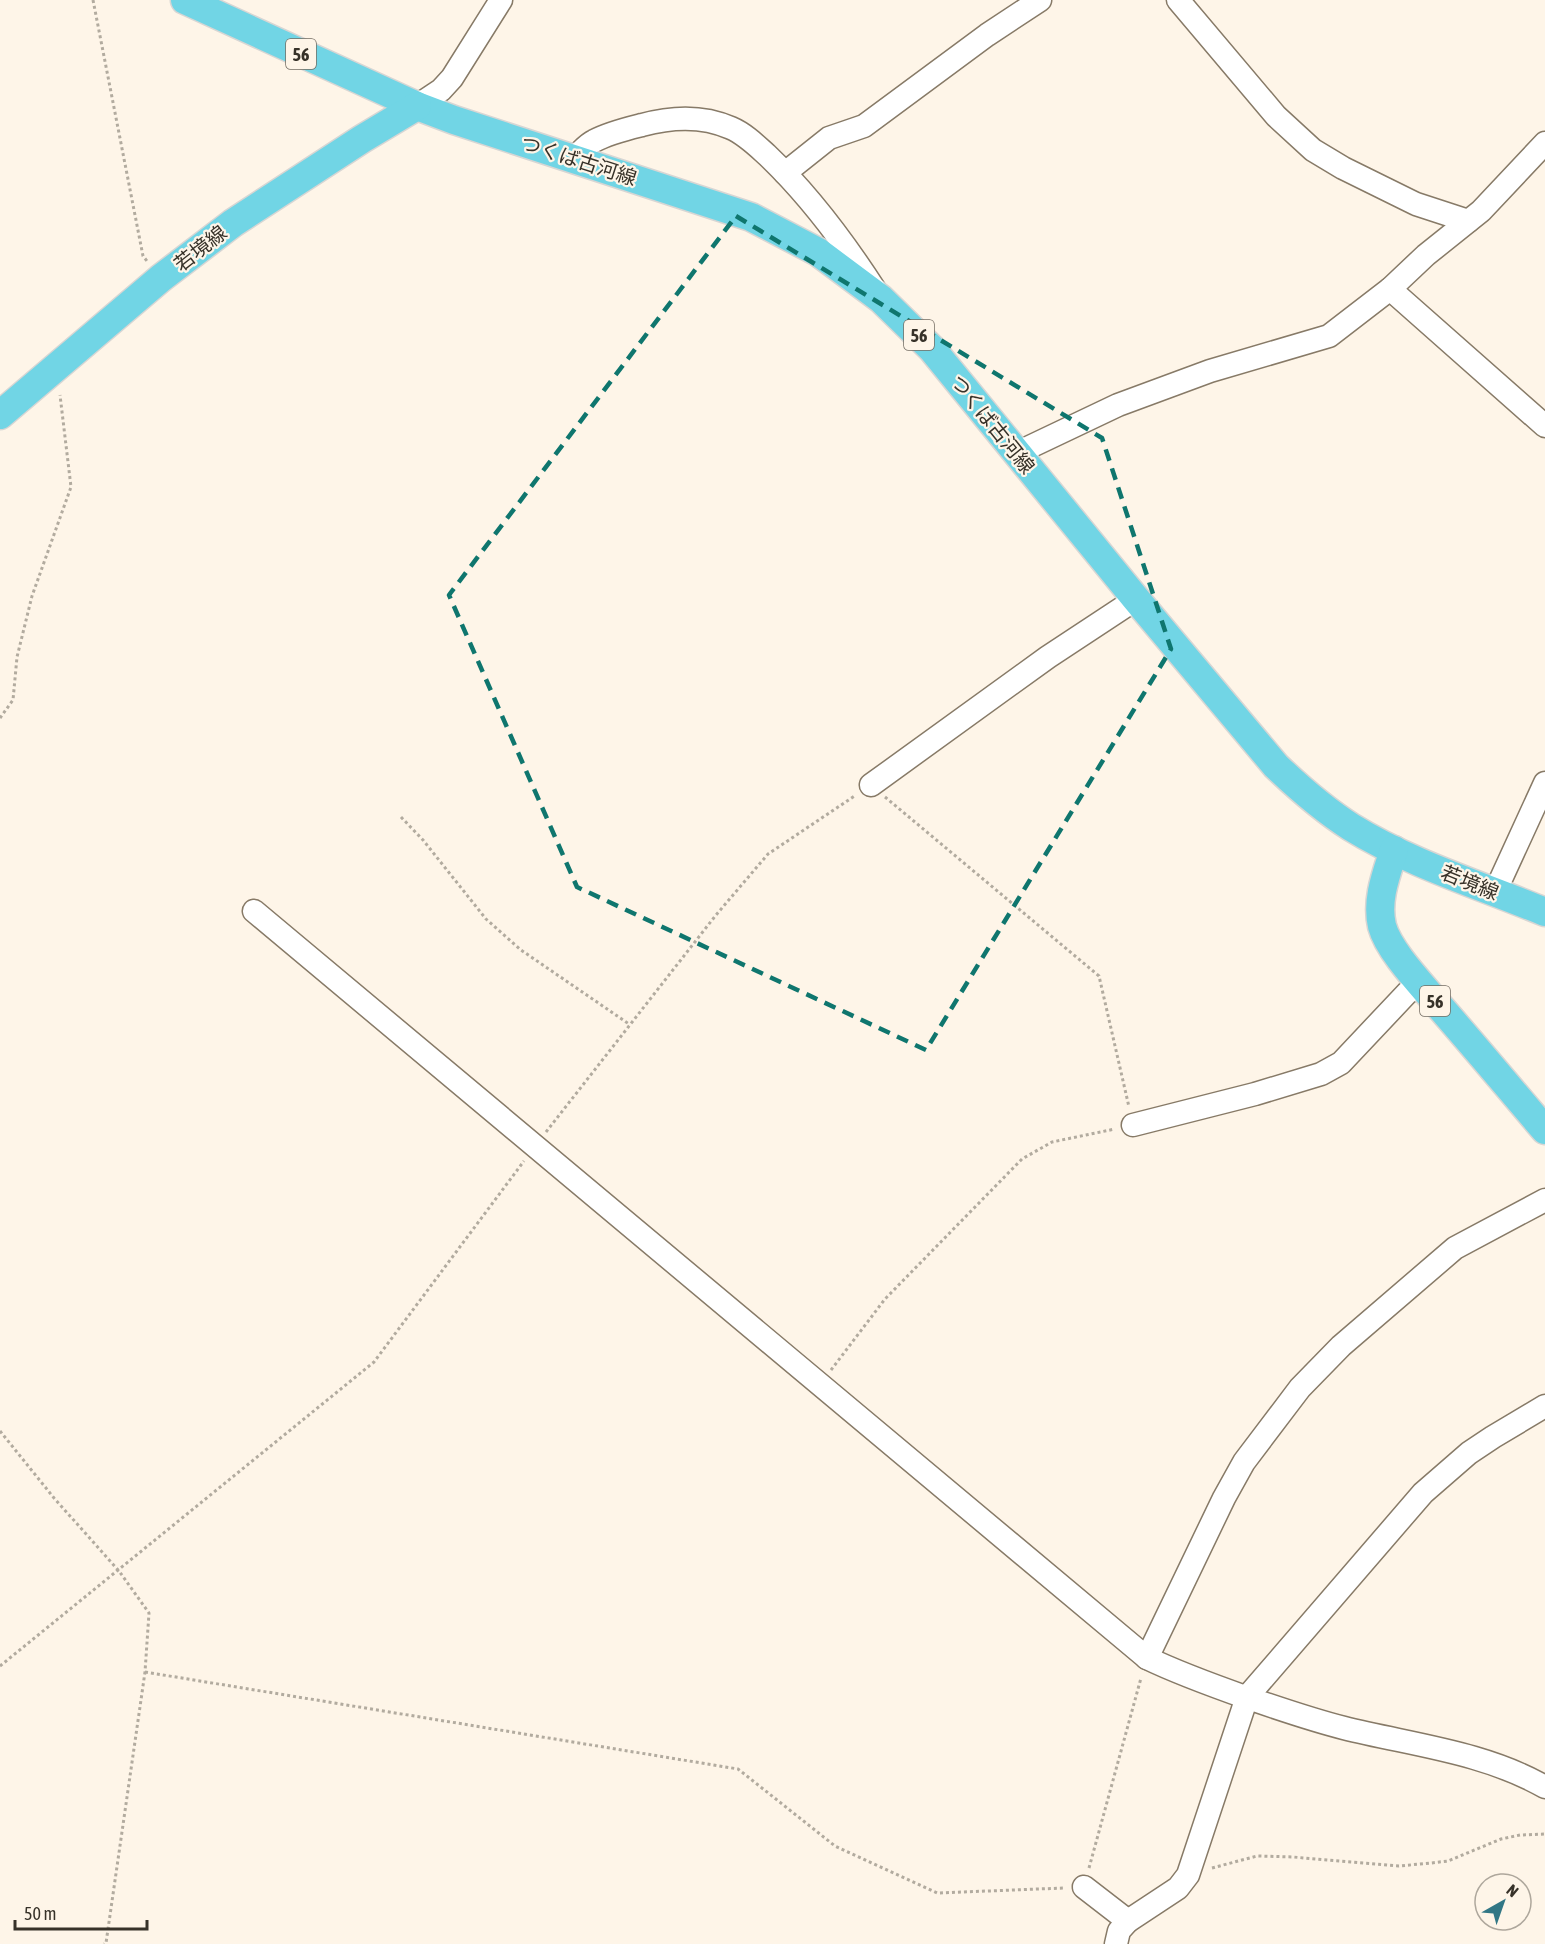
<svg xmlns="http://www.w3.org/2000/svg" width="1545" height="1944" viewBox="0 0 1545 1944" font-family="'Asap Condensed','Noto Sans JP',sans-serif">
	<rect width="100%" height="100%" fill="#fef5e8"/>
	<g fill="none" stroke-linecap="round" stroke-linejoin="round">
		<defs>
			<g id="minor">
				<polyline points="1178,0 1276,116 1313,150 1343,168 1416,204 1468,221"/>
				<polyline points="417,106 441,90 452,78 501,0"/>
				<polyline points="1545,143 1481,211 1426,255 1390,289 1545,426"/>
				<path d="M 574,158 C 580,153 587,144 594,141 C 609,133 626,129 642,125 C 671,117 702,115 731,128 C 745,134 756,145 767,155 C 809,195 844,242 875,290"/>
				<polyline points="785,173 829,138 864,126 987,35 1040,0"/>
				<polyline points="1017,453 1118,405 1210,371 1329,336 1390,289"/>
				<polyline points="871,785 1048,657 1136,599"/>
				<polyline points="1495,892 1545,783"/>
				<path d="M 254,911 L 1147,1658 C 1180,1674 1214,1686 1248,1698 C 1280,1709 1312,1720 1344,1728 C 1412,1745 1484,1752 1545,1787"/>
				<polyline points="1133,1125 1255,1094 1321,1074 1341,1063 1407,993 1421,983"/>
				<polyline points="1147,1658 1224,1498 1244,1462 1300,1388 1341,1346 1455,1248 1545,1200"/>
				<polyline points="1084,1887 1128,1921"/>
				<polyline points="1116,1944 1119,1931 1128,1921 1178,1888 1188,1875 1247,1697 1423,1493 1469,1453 1493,1437 1545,1406"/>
			</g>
			<g id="major">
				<path d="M 185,0 L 417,106 L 454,120 L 751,217 L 818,252 L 881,299 L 932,349 L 1136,599 L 1276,766 C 1299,788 1323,809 1351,827 C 1411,864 1480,885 1545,912"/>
				<polyline points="0,415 161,278 233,223 362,139 417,106"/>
				<path d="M 1394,850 C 1386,875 1376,900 1382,926 C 1389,952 1424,987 1441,1008 C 1476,1048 1510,1089 1545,1130"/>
			</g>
		</defs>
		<use href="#minor" stroke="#877a67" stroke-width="25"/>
		<use href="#major" stroke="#d7d6d4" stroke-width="31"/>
		<g stroke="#b2ab9f" stroke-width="3" stroke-dasharray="3 3" stroke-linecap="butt">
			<polyline points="93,0 143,256 147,261"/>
			<polyline points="0,718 13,700 17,657 32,596 71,487 60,395"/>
			<polyline points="885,797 1099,976 1129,1107"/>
			<polyline points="401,817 423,840 486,919 521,950 629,1024"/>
			<polyline points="546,1132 716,915 768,854 856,795"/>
			<polyline points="831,1370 885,1299 1022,1159 1052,1142 1115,1129"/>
			<polyline points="0,1431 54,1498 119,1571 149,1613 145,1672 106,1943 104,1944"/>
			<polyline points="0,1666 374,1362 524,1161"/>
			<polyline points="145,1672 738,1769 835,1846 937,1893 1064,1888"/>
			<polyline points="1089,1868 1141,1678"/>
			<polyline points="1212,1868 1257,1856 1293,1857 1399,1866 1431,1863 1448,1861 1501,1839 1520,1835 1545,1834"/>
		</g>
		<use href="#minor" stroke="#fff" stroke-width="22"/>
		<use href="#major" stroke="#71d5e5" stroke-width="28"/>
	</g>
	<path fill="none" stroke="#0f766e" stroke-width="4.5" stroke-dasharray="12 8" stroke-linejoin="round" d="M 736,216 L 1102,438 L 1171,649 L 926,1050 L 577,887 L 449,595 Z"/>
	<g text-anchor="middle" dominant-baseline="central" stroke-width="4.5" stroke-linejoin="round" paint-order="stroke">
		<g fill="#fef5e8" stroke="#736c62" stroke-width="1.5">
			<rect x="286" y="39" width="30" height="30" rx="4.5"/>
			<rect x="904" y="320" width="30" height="30" rx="4.5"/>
			<rect x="1420" y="986" width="30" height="30" rx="4.5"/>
		</g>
		<g font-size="18" font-weight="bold" fill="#373229">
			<text x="301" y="54">56</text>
			<text x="919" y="335">56</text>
			<text x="1435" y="1001">56</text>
		</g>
		<g font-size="20" fill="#373229" stroke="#fef5e8">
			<text transform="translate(579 160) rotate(18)">つくば古河線</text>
			<text transform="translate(200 248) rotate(-38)">若境線</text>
			<text transform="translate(993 424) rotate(51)">つくば古河線</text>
			<text transform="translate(1470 882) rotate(22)">若境線</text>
		</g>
	</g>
	<g transform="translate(1503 1902) rotate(40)"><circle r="28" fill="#fef5e8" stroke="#aea79c" stroke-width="1.5"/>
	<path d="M0-4.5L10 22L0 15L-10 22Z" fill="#327785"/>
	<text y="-9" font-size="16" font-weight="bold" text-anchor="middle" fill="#373229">N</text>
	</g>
	<path d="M15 1920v9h132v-9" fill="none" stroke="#373229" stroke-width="3"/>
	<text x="24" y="1920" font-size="18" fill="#373229" stroke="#fef5e8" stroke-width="4.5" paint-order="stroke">50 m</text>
</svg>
